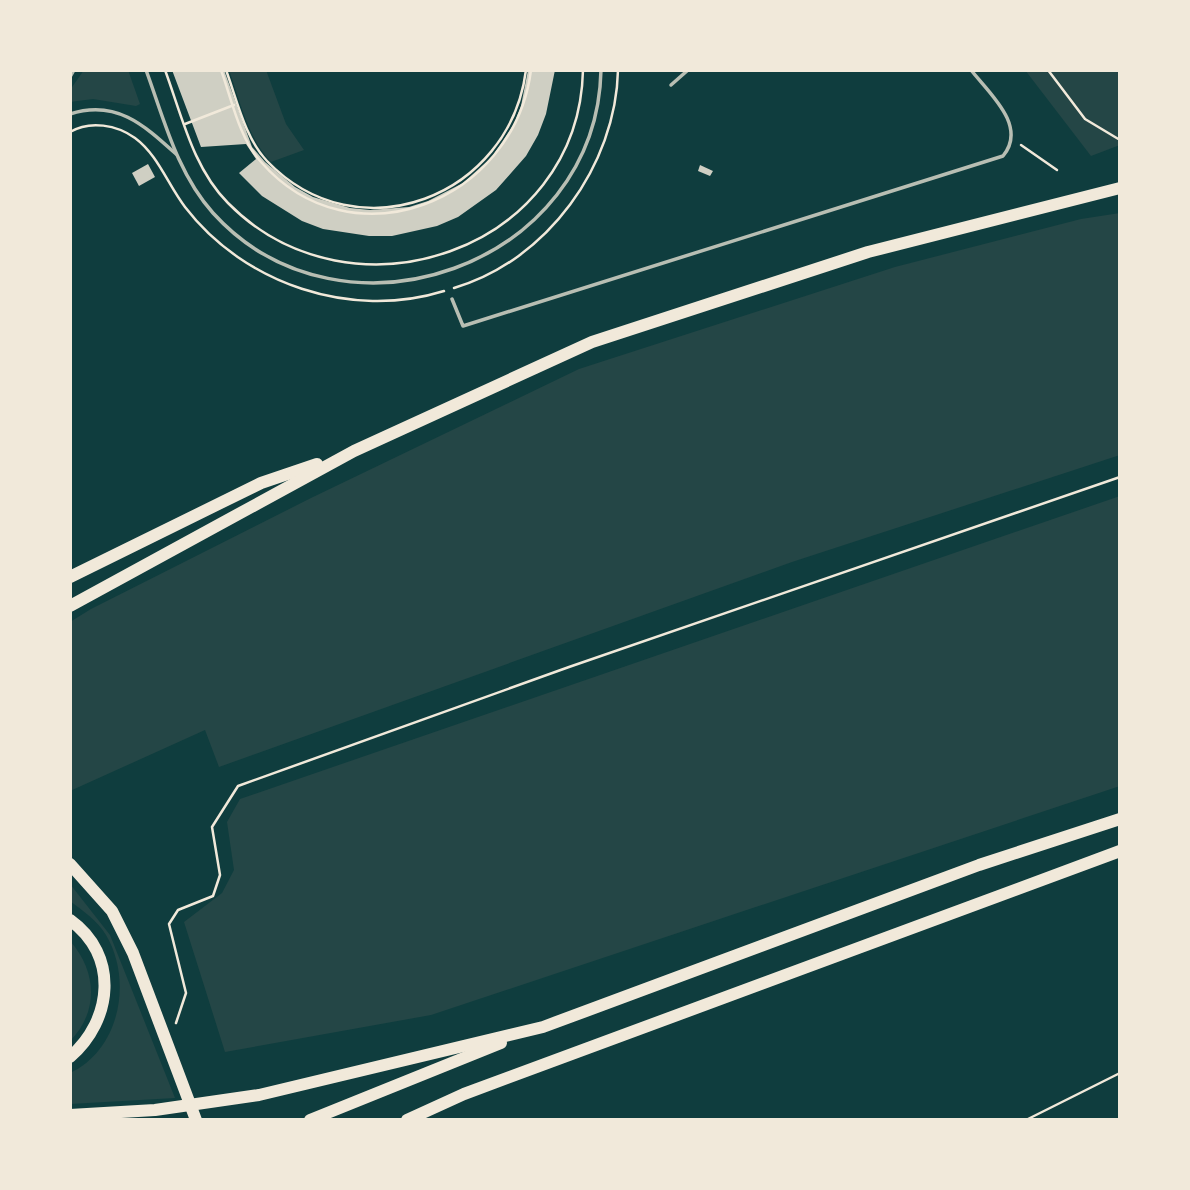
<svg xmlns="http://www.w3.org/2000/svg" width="1190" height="1190" viewBox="0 0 1190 1190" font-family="'Exo 2',sans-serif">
	<rect width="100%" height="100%" fill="#0f3d3e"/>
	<g fill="#244646">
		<polygon points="84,70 128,70 140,104 136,106 93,99 70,102 70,90"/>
		<path d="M 229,70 L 266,70 L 286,124 L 304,150 L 271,162 C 248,138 240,101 229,70 Z"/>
		<polygon points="1025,70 1120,70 1120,145 1091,156"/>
		<polygon points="1120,213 1120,455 792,562 219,767 205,730 70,791 70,622 91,609 311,498 579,369 895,267 1081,219"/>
		<polygon points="1120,496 1120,786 431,1015 225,1052 184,922 222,893 234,870 227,822 240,799"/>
		<path d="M 70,884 L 110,935 L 175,1098 L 70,1104 L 70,1073 C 120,1050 133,980 106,935 C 98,921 83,911 70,901 Z"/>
		<path d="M 70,941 C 97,971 99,1012 70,1041 Z"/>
	</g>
	<g fill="#cfcfc3">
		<polygon points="172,70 224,70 252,147 265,162 295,187 313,197 350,208 370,210 409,207 428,201 463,183 492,157 514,124 521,106 528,70 555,70 546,114 538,135 526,156 496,190 458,217 437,226 392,236 369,236 323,229 302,221 262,196 239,173 256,159 246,144 201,147"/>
		<polygon points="148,164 155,177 139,186 132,173"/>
		<polygon points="700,165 713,171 710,176 698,171"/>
	</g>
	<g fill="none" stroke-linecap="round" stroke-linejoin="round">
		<g stroke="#f1e9da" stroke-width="2.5">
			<path d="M 165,70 C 182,116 193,168 228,203 C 351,328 579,251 583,70"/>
			<path d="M 221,70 C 232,100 239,138 261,162 C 352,266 514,202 531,70"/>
			<path d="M 226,70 C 237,100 245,138 267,161 C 358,256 510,197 526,70"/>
			<polyline points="1048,70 1085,119 1120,140"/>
			<polyline points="185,124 234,105"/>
			<path d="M 70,132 C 90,120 117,125 135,138 C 158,155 168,185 185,207 C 244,284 351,320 444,291"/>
			<polyline points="1021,145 1057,170"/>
			<path d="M 454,288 C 547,261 616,165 618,70"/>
			<polyline points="176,1023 186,993 169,924 178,910 213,896 220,875 212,827 238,786 569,667 1120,477"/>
			<polyline points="1026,1120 1120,1073"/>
		</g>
		<g stroke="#b8beb3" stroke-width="3.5">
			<path d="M 146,70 C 164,119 177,173 213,213 C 343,356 597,265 601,70"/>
			<polyline points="70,77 74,70"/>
			<polyline points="671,85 688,70"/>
			<path d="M 70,114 C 116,99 144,125 176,154"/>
			<path d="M 452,299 L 463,326 L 1003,156 C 1028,126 989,93 971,70"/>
		</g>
		<g stroke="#f1e9da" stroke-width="12">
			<polyline points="70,577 261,483 317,464"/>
			<polyline points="70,606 354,451 592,342 868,252 1120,188"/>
			<polyline points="70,864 112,911 133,953 196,1120"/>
			<path d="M 70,920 C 119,955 113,1020 70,1057"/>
			<polyline points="70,1115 155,1110 259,1095 543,1027 979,865 1120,819"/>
			<polyline points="310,1120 501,1043"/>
			<polyline points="407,1120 464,1094 1120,851"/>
		</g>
	</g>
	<rect width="1190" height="1190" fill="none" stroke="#f1e9da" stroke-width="144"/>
</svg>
